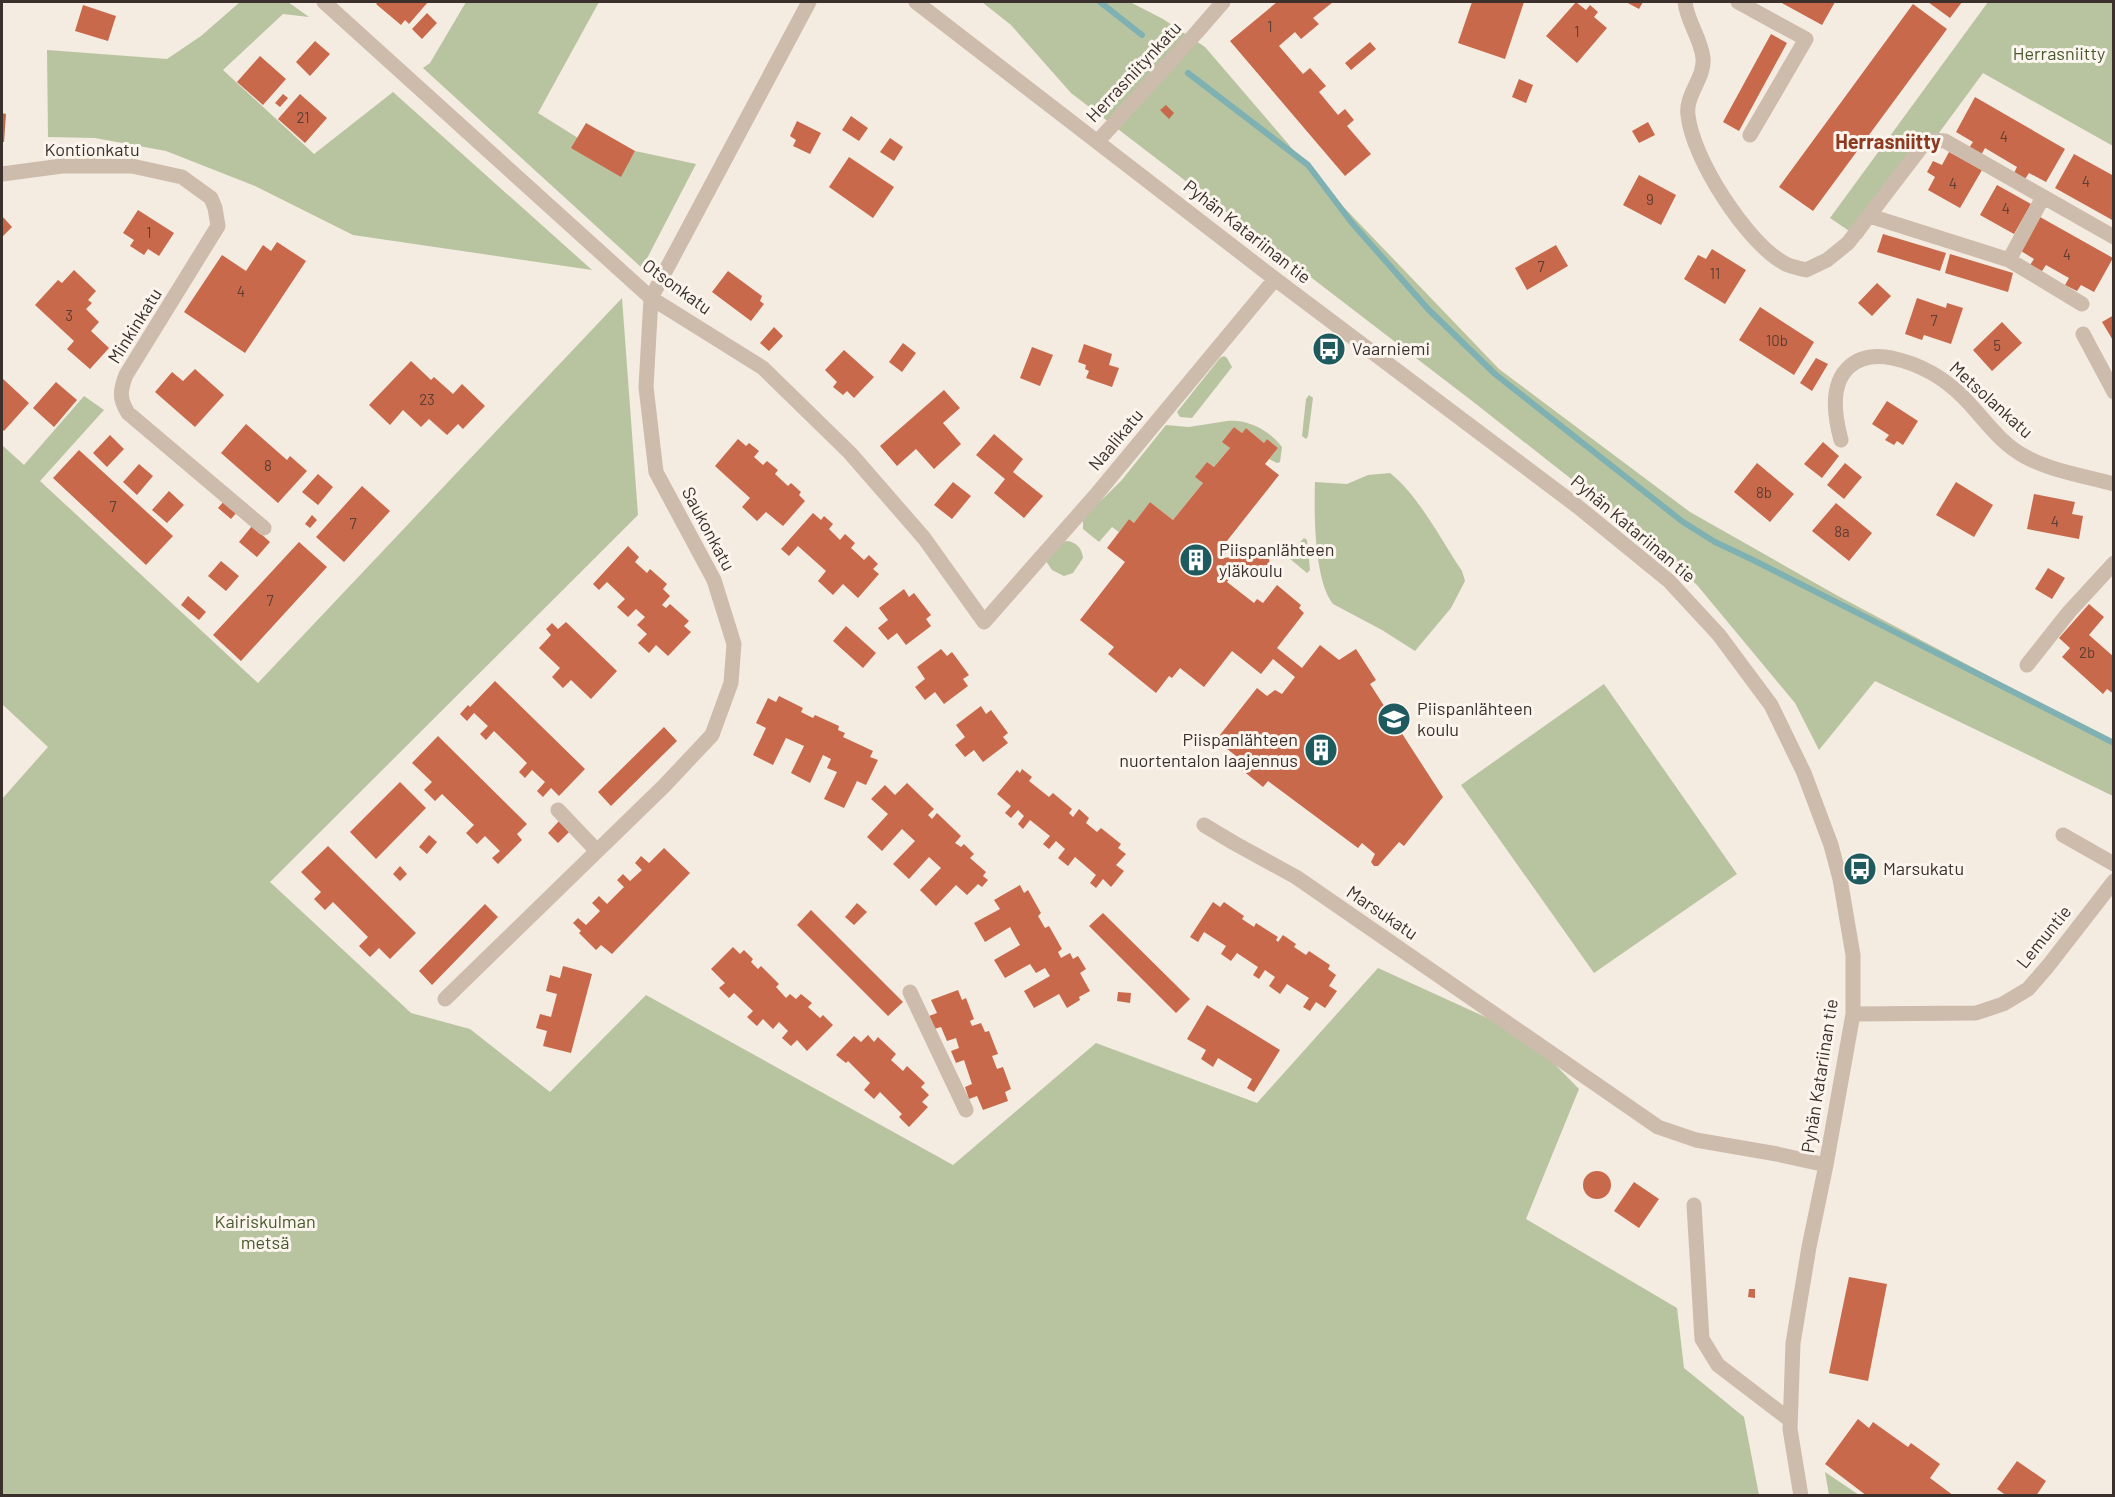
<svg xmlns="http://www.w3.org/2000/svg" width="2115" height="1497" font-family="Barlow,sans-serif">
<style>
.green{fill:#b8c4a0}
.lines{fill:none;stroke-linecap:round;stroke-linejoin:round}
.stream{stroke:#7fb0b2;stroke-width:6}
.building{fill:#c8694b}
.minor{stroke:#cdbbac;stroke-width:15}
.labels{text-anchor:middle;stroke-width:6;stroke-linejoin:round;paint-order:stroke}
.number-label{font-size:15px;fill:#5e3e33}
.park-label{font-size:18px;fill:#4a5a2e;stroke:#fbf5ee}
.street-label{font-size:18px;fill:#3b302b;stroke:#fbf5ee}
.poi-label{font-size:18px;fill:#3b302b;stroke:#fbf5ee;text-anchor:start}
.neighbourhood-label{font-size:20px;font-weight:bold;fill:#8c3b22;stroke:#fbf5ee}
</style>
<rect width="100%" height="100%" fill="#f4ebe1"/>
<path class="green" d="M240,2H288L309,17L283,14L223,70L314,154L393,92L592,270L353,235L255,186L166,151L95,138L48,137L47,50L167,59L201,36Z
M466,2H599L538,113L578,138L621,176L635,151L696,164L642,268L423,68L430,63Z
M982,2H1130L1163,19L1205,47L1332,195L1499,369L1690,512L1838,596L2113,742V796L1875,681L1819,750L1795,703L1697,585L1655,545L1476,404L1071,93L1011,25Z
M1988,2H2113V146L1983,73L1861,239L1830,218Z
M622,298L638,515L270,882L411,1013L470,1029L550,1092L646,995L953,1165L1096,1043L1257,1103L1378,968L1527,1036L1579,1089L1526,1219L1677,1308L1684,1368L1744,1417L1759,1495H2V799L48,747L2,704V445L24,465L84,396L104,410L40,481L258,683Z
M1224,356L1227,358L1232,367L1192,418L1180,417L1177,412L1220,358Z
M1309,395L1313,398L1308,436L1306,439L1302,436L1306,399Z
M1227,421C1248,419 1269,430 1282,447L1280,462L1277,463L1269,459L1278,448L1267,439L1264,443L1246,428L1242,433L1234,427L1223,442L1230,448L1214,467L1207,462L1196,476L1203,483L1173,520L1150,502L1134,523L1129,519L1119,532L1112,527L1099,542L1083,529V518L1121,481L1166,425L1189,427Z
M1390,473C1419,496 1441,540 1462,571L1465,581L1451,608L1415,651L1382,630L1333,604C1314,580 1314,513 1315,482L1347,484L1368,475Z
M1304,538L1307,540L1310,570L1307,573L1289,558L1290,552Z
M1067,541C1076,542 1082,548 1083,558L1073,573L1064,576L1052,570L1046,561L1062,542Z
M1604,684L1737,874L1594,973L1461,785Z
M1825,1472L1859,1495H1829Z"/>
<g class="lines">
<path class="stream" d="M1100,2L1142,35
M1188,73L1308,165L1352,223L1428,309L1495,374L1683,522L1715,542L1751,559L2114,743"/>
</g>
<path class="building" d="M378,2H428L409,24L405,20L401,25L376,4Z
M1277,2H1333L1313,18L1319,24L1301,39L1295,32L1279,46L1303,74L1310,68L1326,86L1319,92L1338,115L1345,109L1354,120L1347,126L1371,154L1345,176L1230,41Z
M1472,2H1524L1505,59L1458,43Z
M1576,2L1586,10L1590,5L1598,12L1594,17L1607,28L1577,63L1546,36Z
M1626,2H1643L1639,9Z
M1780,2H1835L1822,25Z
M1928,2H1962L1950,18Z
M1913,4L1947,29L1813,211L1779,187Z
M83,5L116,16L108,41L75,31Z
M427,13L437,23L422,39L412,29Z
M1771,34L1787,43L1739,131L1723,122Z
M315,41L330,54L310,76L296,62Z
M1370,42L1376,49L1351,70L1345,63Z
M260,56L286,79L263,105L237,82Z
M1519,79L1533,85L1526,103L1512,97Z
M283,94L288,98L280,107L275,103Z
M300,94L327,118L305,143L278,119Z
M1975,97L2065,149L2046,182L2029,173L2025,179L2014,173L2017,167L1985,148L1981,155L1969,148L1973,142L1956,132Z
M1166,105L1174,113L1169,119L1160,110Z
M2,113L6,114L4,142H2Z
M851,116L868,128L859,141L842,130Z
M797,121L821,133L810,154L793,146L796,140L790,136Z
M1648,122L1655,135L1639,143L1632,131Z
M586,123L635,151L621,177L571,148Z
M890,138L903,147L894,161L880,152Z
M1949,152L1982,170L1960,208L1928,190L1935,177L1927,172L1933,161L1942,165Z
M2074,154L2114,176V221L2055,188Z
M849,157L894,187L873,218L829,187Z
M1639,175L1676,195L1661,225L1623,205Z
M1997,185L2031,204L2014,234L1980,215Z
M138,210L174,233L159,256L148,249L144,255L130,246L134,240L123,233Z
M2,216L12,227L2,237Z
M2040,217L2113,258L2094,292L2081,285L2077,291L2065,285L2069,278L2046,265L2042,271L2030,265L2034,259L2021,251Z
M1883,234L1946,253L1940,271L1877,252Z
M277,242L306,261L245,353L184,312L222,255L246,271L263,245L271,251Z
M1556,245L1568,266L1527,290L1515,268Z
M1712,249L1746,270L1725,304L1684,279L1698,255L1706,259Z
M1950,254L2013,273L2008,292L1945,273Z
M74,270L96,291L88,300L92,303L86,309L99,322L91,331L109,348L90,369L67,349L74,341L35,305L58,280L62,283Z
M728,271L762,296L760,301L764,304L751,321L712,292Z
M1877,283L1891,296L1872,316L1858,303Z
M1917,298L1946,308L1947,303L1963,308L1951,344L1924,335L1922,340L1905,334Z
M1760,307L1814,342L1794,375L1739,340Z
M2114,315V342L2102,322Z
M2002,322L2022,343L1992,371L1973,350Z
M774,327L783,336L769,351L760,343Z
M903,343L916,353L902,372L889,362Z
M1084,344L1112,354L1109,365L1119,368L1112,387L1086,378L1089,371L1085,369L1086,365L1078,362Z
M1032,347L1053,355L1040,386L1020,378Z
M844,350L874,377L854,398L847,391L843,395L833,387L837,382L825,370Z
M1816,358L1828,364L1812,391L1800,383Z
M411,361L431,380L434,377L453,394L462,384L485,406L463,429L458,424L447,435L429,419L421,427L403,410L390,425L369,405Z
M195,369L224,395L195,427L155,392L172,372L183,381Z
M2,378L29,403L4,431L2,429Z
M56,382L77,400L54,427L33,408Z
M944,390L960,408L943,423L961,444L934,469L916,449L897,466L880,446Z
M1887,401L1918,421L1903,445L1897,441L1894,445L1885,440L1889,435L1872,424Z
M246,424L287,460L290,456L307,471L278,503L221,453Z
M1234,427L1242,433L1246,428L1264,443L1267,439L1278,448L1265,464L1279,475L1223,546L1227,550L1223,558L1268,552L1270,565L1225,571L1230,578L1227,582L1254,603L1257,599L1263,603L1277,585L1301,605L1299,608L1304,613L1277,648L1302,668L1320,645L1339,660L1356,649L1376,680L1370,684L1443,797L1404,846L1399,842L1378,866H1374L1371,862L1375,854L1362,843L1358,848L1268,781L1263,787L1237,766L1241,760L1216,740L1257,688L1267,696L1275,690L1282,694L1295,677L1273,659L1261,674L1232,651L1204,687L1180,668L1172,678L1169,676L1156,693L1108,654L1114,647L1080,620L1125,562L1107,548L1129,519L1134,523L1150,502L1173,520L1203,483L1195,477L1207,462L1214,467L1230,448L1222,442Z
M994,434L1023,459L1013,472L1043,496L1024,518L994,493L1005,479L976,455Z
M110,435L124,449L107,467L93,453Z
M738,439L746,446L749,443L759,451L754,457L763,465L767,461L778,470L775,474L788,486L791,483L801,492L799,495L805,501L783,526L766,512L757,521L742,507L750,498L715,466Z
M1823,442L1839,456L1822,478L1804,464Z
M79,450L173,536L146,565L53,478Z
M1757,463L1794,494L1770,522L1734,492Z
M1845,463L1862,477L1844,499L1827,485Z
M139,464L153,476L137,495L123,482Z
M318,474L333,487L318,505L302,492Z
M953,482L971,496L952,519L934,505Z
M1956,482L1993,505L1974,537L1936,515Z
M362,486L390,511L344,562L316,537Z
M169,491L184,505L167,523L152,510Z
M2034,494L2075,502L2072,514L2083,516L2079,539L2027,529Z
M225,500L238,511L231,519L218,508Z
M1836,503L1872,533L1849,561L1812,531Z
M813,513L821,520L824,516L833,524L829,529L840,540L845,534L855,543L851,548L864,560L869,555L878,564L873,569L879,574L858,598L843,584L833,595L818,581L826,571L798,546L789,556L781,549Z
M312,515L317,520L310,528L305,524Z
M252,526L270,542L257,557L239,542Z
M299,542L327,567L241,661L213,635Z
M628,546L639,557L635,562L647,573L650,569L667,584L663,589L670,596L662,605L666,608L670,604L689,621L684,626L691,632L668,656L656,645L649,653L638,643L647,634L637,625L645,617L636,609L628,617L617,607L625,599L607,582L599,590L593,584Z
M221,561L239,576L226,591L208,576Z
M2048,568L2065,578L2052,599L2035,589Z
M904,589L909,597L914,593L931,615L926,619L931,626L906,645L897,633L888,640L878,628L888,620L879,608Z
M188,596L206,612L199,620L181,605Z
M2089,604L2104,617L2089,635L2114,657V694L2107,689L2103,694L2062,657L2070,648L2059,638Z
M566,622L617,671L591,699L571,680L563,688L552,677L560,668L539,648L551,635L546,629L552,623L558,629Z
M846,626L876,653L863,668L833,641Z
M941,649L947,656L952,652L969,675L963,679L968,686L944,704L935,692L925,700L915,687L925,679L917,667Z
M495,681L585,769L559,796L551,788L543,797L537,791L545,782L532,770L525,778L519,772L527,763L494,731L486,740L480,734L488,726L474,713L467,721L460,714L468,705L470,707Z
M779,696L803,708L801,712L813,718L815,715L839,726L838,730L845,733L843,737L873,751L870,757L878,760L866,785L857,781L844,808L824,799L837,772L827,768L831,759L823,755L810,783L791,773L804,746L786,738L773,765L753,755L766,728L756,723L768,698L776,702Z
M981,706L986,714L991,710L1008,733L1003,737L1008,743L983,762L974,750L965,757L955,745L965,737L956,725Z
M664,727L677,741L611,806L598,792Z
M438,736L527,824L517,834L522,840L498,864L492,858L500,851L485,836L477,844L466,833L474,825L442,794L435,801L424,790L432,782L412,763Z
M1022,769L1032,777L1029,781L1049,797L1053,793L1072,809L1069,813L1073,817L1079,809L1089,818L1086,823L1097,832L1101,828L1121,844L1118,848L1126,854L1116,865L1124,871L1111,887L1103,879L1096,888L1090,883L1096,875L1075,857L1068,866L1058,858L1065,849L1056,841L1049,849L1043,844L1050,836L1030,820L1023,829L1018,824L1024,816L1018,810L1011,818L1005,813L1011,806L997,794L1017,770L1020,773Z
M400,782L426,808L376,859L350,832Z
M907,783L934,809L928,815L932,819L937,813L961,836L955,843L961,847L964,844L974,854L970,858L986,872L983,876L988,880L982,887L978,884L967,895L956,885L936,906L920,890L941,868L929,857L909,879L893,864L915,841L902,829L882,851L867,837L888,814L871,799L885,785L895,795Z
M559,821L569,832L558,843L548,833Z
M429,835L437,842L427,854L419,847Z
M328,846L416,933L390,959L379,948L370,957L359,946L368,937L333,902L325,910L314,899L321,892L301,872Z
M664,848L690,873L612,954L601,945L596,950L579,933L581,931L573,923L578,918L586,925L600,911L592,903L599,896L607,904L624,887L617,880L623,874L630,881L642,870L635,863L641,856L649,863Z
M400,866L407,874L400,881L393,874Z
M1020,885L1024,893L1028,890L1041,913L1038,916L1045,928L1049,926L1062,949L1058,952L1061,958L1070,953L1073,959L1078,956L1086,969L1080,973L1090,991L1079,997L1080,1000L1067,1008L1059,994L1034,1008L1024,991L1050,976L1045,968L1036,973L1030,964L1005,978L994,960L1020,945L1010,927L985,942L974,923L1000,909L994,900Z
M1213,902L1220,907L1224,902L1244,916L1242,919L1254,927L1256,923L1278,937L1276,940L1278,942L1283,935L1296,944L1294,947L1306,955L1309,951L1330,965L1328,969L1336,975L1329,986L1337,991L1325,1008L1316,1002L1310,1011L1303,1007L1309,998L1287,984L1280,994L1269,986L1275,977L1265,970L1259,979L1253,975L1258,967L1237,953L1231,961L1221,954L1226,946L1204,932L1198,942L1190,937Z
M857,903L867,912L854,925L845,917Z
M485,904L498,917L432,985L419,971Z
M811,910L903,1002L888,1016L797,925Z
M1103,913L1190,999L1176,1013L1089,926Z
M733,947L740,954L744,950L753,959L751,962L758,969L761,966L779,984L776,987L786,998L790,994L796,999L801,994L812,1003L808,1007L820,1018L823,1015L833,1025L807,1051L797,1040L791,1046L782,1038L788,1031L779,1022L773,1029L763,1019L757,1026L747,1017L753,1011L734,993L729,998L719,988L725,983L711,969Z
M563,966L592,974L571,1053L543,1046L547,1031L536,1028L540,1014L551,1017L557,994L546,991L550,975L560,978Z
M958,990L962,1000L966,998L974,1019L970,1021L972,1026L981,1023L985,1032L989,1031L998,1054L992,1056L997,1069L1003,1067L1011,1089L1005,1092L1008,1101L983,1110L977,1096L969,1099L965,1087L972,1084L964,1060L956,1063L951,1051L959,1048L956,1038L947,1041L941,1027L934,1029L929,1016L937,1013L931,1000Z
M1118,992L1131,993L1130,1003L1117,1001Z
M1207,1005L1280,1050L1254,1092L1247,1088L1252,1079L1218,1058L1213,1067L1201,1059L1206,1050L1187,1039Z
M868,1035L874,1042L878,1037L896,1054L891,1060L903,1071L907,1066L925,1083L921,1087L929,1095L922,1102L928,1107L909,1127L899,1117L902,1114L880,1092L874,1099L864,1090L870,1083L848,1061L846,1063L836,1055L854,1036L861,1042Z
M1583 1185a14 14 0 1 1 28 0a14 14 0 1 1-28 0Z
M1634,1182L1659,1199L1639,1228L1614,1211Z
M1849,1277L1887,1284L1868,1381L1829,1373Z
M1749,1289H1755V1298L1748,1297Z
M1858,1419L1869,1428L1873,1422L1908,1447L1911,1443L1940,1464L1930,1478L1954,1496H1867L1825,1464Z
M2017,1461L2046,1481L2036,1496H2007L1997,1489Z"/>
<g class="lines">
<path class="minor" d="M324,2L651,298L763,368L850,453L924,538L984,622L1095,496L1275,279
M916,2L1275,279L1577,506L1669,581L1719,635L1771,705L1804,773L1831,845L1840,879L1853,955V1014L1826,1165L1809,1247L1793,1343L1790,1429L1801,1496
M1685,2C1687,22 1701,38 1703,58C1705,78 1685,95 1688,115C1692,158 1747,243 1784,263C1790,267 1800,268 1806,270L1827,260L1848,243L1923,145L1933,140L1945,141L2114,237
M1738,2L1806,39L1750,135
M1098,141L1197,32L1223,2
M2,174L62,166H132L182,177L211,198L215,208L218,226L126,375C120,390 119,399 128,413L264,528
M1870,216L2009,260L2082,304
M2009,260L2043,197
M2083,334L2114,392
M1841,440C1835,418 1829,385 1849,367C1861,356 1877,355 1892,358C1920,364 1943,377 1963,397C1984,418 1999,443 2026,457C2052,471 2085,476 2114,484
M2027,665L2069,612L2114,563
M558,810L597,851
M1204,825L1234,843L1296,877L1658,1127L1696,1140L1777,1154L1826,1165
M2063,835L2114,864
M910,992L966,1110
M445,999L664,786L712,735L731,683L734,644L714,580L656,472L646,387L651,298L809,2
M1853,1014L1976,1013L2003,1004L2028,989L2048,966L2114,881
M1694,1205L1702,1339L1718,1365L1790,1420"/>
</g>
<defs>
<g id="bus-disc" transform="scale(1.725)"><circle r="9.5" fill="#1f5a5e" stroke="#fbf5ee"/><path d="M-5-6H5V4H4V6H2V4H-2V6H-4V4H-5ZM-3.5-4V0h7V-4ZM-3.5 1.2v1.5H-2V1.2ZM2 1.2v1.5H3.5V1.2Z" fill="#fff"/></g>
<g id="building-disc" transform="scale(1.725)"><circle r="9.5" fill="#1f5a5e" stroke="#fbf5ee"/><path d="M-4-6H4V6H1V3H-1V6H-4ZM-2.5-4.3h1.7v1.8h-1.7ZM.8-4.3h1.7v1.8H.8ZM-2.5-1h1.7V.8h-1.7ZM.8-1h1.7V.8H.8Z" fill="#fff"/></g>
<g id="school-disc" transform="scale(1.725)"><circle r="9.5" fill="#1f5a5e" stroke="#fbf5ee"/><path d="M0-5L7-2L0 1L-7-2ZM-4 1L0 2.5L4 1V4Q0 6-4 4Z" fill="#fff"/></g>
</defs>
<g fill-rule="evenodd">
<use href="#bus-disc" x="1329" y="349"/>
<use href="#building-disc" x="1196" y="560"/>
<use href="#school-disc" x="1394" y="719"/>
<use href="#building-disc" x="1321" y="750"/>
<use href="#bus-disc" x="1860" y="869"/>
</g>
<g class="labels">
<g class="number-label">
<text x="1270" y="32">1</text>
<text x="1577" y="37">1</text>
<text x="303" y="123">21</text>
<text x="2004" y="142">4</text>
<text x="2086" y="187">4</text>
<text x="1953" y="189">4</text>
<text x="1650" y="205">9</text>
<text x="2006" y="214">4</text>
<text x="149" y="238">1</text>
<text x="2067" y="260">4</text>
<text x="1541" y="272">7</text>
<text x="1715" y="279">11</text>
<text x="241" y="297">4</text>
<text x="69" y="321">3</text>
<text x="1934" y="326">7</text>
<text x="1777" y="346">10b</text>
<text x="1997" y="351">5</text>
<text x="427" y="405">23</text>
<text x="268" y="471">8</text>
<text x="1764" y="498">8b</text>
<text x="113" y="512">7</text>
<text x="2055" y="527">4</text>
<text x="353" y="529">7</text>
<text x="1842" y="537">8a</text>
<text x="270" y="606">7</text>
<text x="2087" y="658">2b</text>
</g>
<g class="park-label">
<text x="2059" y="60">Herrasniitty</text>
<text x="265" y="1228">Kairiskulman<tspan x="265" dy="21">metsä</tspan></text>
</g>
<g class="street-label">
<text transform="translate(1134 72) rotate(-47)" y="6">Herrasniitynkatu</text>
<text x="92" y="156">Kontionkatu</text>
<text transform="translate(1247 232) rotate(38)" y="6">Pyhän Katariinan tie</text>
<text transform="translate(677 287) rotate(36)" y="6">Otsonkatu</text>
<text transform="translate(135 326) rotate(-58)" y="6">Minkinkatu</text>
<text transform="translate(1991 400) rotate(42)" y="6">Metsolankatu</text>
<text transform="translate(1116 440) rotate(-50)" y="6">Naalikatu</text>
<text transform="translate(708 529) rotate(62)" y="6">Saukonkatu</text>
<text transform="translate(1633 529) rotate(40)" y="6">Pyhän Katariinan tie</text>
<text transform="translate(1382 913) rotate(34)" y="6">Marsukatu</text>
<text transform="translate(2044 937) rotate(-51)" y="6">Lemuntie</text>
<text transform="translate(1820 1076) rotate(-81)" y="6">Pyhän Katariinan tie</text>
</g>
<g class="poi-label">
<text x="1352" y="355">Vaarniemi</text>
<text x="1219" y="556">Piispanlähteen<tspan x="1219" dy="21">yläkoulu</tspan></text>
<text x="1417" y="715">Piispanlähteen<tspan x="1417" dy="21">koulu</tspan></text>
<text x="1298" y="746" text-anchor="end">Piispanlähteen<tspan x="1298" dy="21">nuortentalon laajennus</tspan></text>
<text x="1883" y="875">Marsukatu</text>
</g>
<g class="neighbourhood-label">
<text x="1888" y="149">Herrasniitty</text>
</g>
</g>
<rect width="2115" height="1497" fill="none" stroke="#3b302b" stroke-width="6"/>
</svg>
